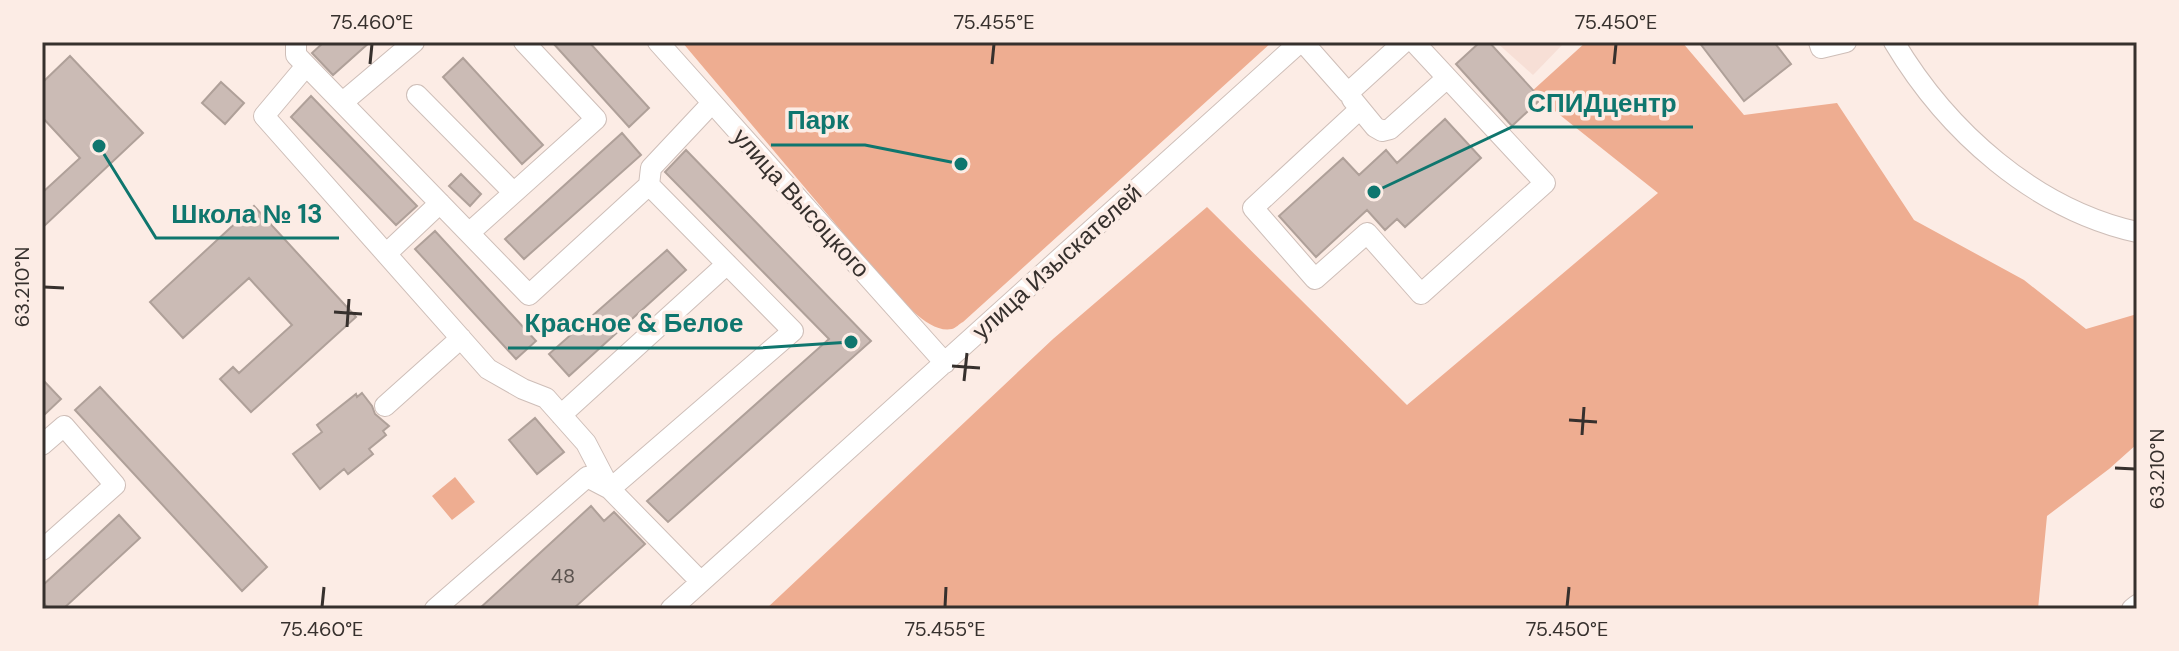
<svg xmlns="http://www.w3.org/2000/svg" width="2179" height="651" font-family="'DM Sans',sans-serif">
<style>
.built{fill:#f7dfd6}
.green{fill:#eead91}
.building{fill:#cbbbb5;stroke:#afa099;stroke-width:2}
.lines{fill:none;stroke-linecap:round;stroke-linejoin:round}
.minor-casing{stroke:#cebeb8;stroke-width:22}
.minor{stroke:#fff;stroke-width:20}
.ticks{fill:none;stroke:#36302d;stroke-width:3}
.labels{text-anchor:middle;stroke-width:7;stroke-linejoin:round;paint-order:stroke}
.number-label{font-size:20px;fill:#5b534f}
.street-label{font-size:24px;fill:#36302d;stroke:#fcece5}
.leader{fill:none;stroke:#0f766e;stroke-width:3}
.callout-dot{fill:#0f766e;stroke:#fcece5;stroke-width:3}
.callout-label{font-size:26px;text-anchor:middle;font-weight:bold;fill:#0f766e;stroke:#fcece5;stroke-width:7;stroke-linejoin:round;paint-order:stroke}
.neatline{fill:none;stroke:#36302d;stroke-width:3}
.ticks-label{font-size:20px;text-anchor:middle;fill:#36302d}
</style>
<rect width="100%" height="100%" fill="#fcece5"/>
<path class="built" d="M1496,42H1565L1533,75Z"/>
<path class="green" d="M682,42H1272L963,322C959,324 956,328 952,329C928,334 902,299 887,285Z
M1586,42H1682L1744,115L1837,103L1914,220L2024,280L2086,329L2137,314V444L2109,469L2047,516L2038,609H766L1053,339L1207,207L1407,405L1658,193L1531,92Z
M455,477L475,502L452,520L432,496Z"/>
<path class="building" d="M324,42H370L333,75L312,53Z
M552,42H589L649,108L629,127Z
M1480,42H1489L1541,99L1512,126L1456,64Z
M1699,42H1774L1791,64L1744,101Z
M70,56L143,133L42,228V193L80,158L42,117V83Z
M463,58L543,145L522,164L443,77Z
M221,82L244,103L225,124L202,103Z
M311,96L417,206L396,225L291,117Z
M1445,119L1481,158L1405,227L1397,219L1385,230L1367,210L1316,257L1279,216L1343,158L1359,175L1386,150L1397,163Z
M622,133L641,155L524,259L505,239Z
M686,150L871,341L668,522L647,501L829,339L665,172Z
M461,174L481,194L470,206L449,186Z
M254,206L356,317L251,412L220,379L233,367L239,373L292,325L249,278L183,338L150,302Z
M435,231L536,341L516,359L415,249Z
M667,250L686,270L569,376L549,354Z
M42,379L61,399L42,417Z
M100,387L267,567L242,591L75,410Z
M362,393L372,406L375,414L389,426L383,431L386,435L369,449L373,454L348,474L344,469L320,489L293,454L322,432L317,425L356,394L357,397Z
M535,418L564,452L537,474L509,440Z
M591,506L604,521L614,512L645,544L573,609H479Z
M119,515L140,538L63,609H49L42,601V586Z"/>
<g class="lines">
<g class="minor-casing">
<path id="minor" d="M296,42V55L529,295L649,185L651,168L712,103
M658,42L945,363
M1303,42L1348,93L1404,42
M1819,42L1821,48L1846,42
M1894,42C1947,131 2034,209 2137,232
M306,66L264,116L488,369L523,389L546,398L586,443L610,489L587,477L435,609
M417,95L513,192
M1352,99L1375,127L1382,131L1390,129L1447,78
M343,102L414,42
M1360,109L1253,208L1315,279L1367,233L1421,294L1545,183L1414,42
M649,185L793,331L610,489L701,582
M469,233L596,119L524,42
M386,254L440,203
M385,406L461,338
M561,415L727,264
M42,445L64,426L115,485L42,550
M671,609L1300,42
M2132,609L2137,605"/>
</g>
<use href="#minor" class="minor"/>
</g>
<path class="ticks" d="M370,64L372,44M992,64L994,44M1614,64L1616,44M44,287L64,288M334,312L362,314M347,327L349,299M952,366L980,368M964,381L967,353M1569,420L1597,422M1582,435L1584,407M2115,468L2135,469M322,607L324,587M945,607L946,587M1567,607L1569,587"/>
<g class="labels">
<g class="number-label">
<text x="563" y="583">48</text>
</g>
<g class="street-label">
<text transform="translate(801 203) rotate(48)" y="8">улица Высоцкого</text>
<text transform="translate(1057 262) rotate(-42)" y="8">улица Изыскателей</text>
</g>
</g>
<path class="leader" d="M1374 192L1512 127H1693M961 164L865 145H771M99 146L156 238H339M851 342L759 348H508"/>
<g class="callout-dot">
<circle cx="1374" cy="192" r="8"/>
<circle cx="961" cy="164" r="8"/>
<circle cx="99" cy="146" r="8"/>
<circle cx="851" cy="342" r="8"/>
</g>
<g class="callout-label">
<text x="1602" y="112">СПИДцентр</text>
<text x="818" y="129">Парк</text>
<text x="247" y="223">Школа № 13</text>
<text x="634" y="332">Красное &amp; Белое</text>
</g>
<rect width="2179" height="651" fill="none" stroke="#fcece5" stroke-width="88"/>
<rect x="44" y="44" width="2091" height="563" class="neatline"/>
<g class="ticks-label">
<text x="372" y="29">75.460°E</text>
<text x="994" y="29">75.455°E</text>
<text x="1616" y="29">75.450°E</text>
<text transform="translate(22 287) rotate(-90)" y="7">63.210°N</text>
<text transform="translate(2157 469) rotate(-90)" y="7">63.210°N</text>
<text x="322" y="636">75.460°E</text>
<text x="945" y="636">75.455°E</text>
<text x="1567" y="636">75.450°E</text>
</g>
</svg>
